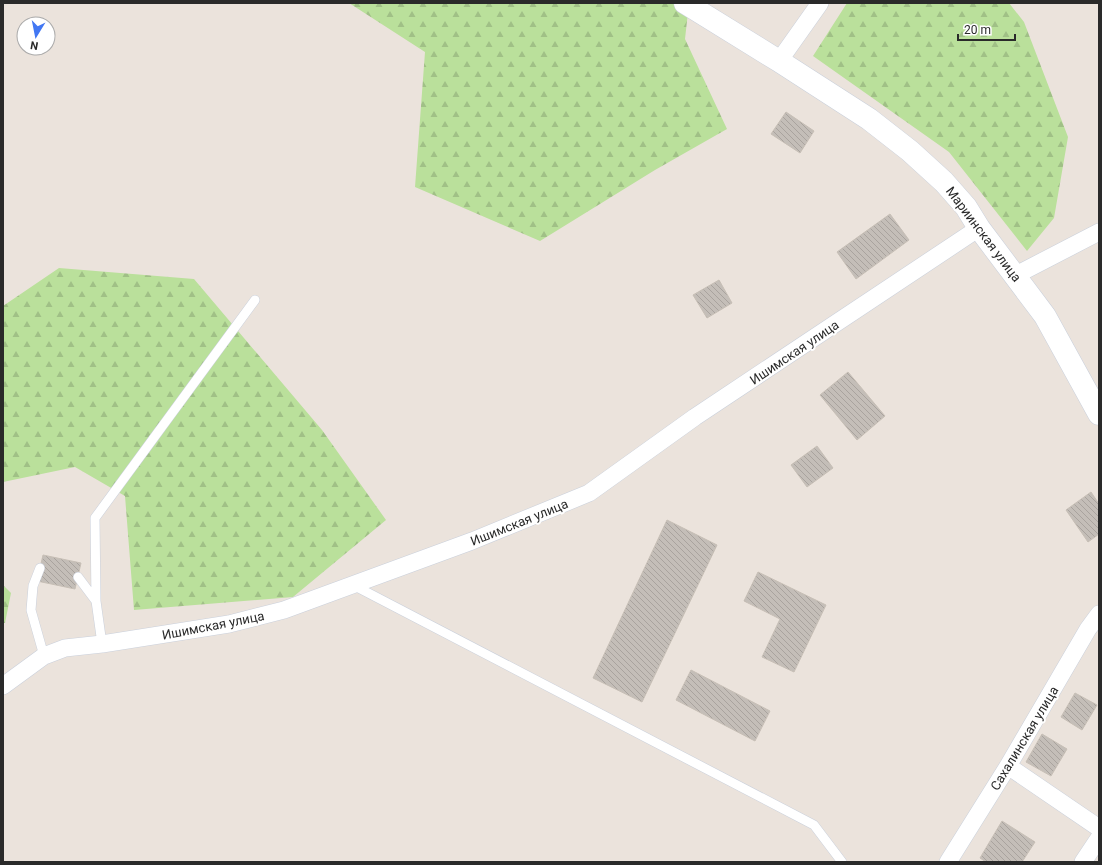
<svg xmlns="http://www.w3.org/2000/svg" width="1102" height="865" font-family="Roboto,sans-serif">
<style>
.forest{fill:url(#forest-firs)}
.building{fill:url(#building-back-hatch);stroke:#c7bfb6}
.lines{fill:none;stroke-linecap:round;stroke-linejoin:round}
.service-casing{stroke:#cad0db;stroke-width:10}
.minor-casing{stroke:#cad0db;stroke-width:18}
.secondary-casing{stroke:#cad0db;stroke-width:23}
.service{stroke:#fff;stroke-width:9}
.minor{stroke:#fff;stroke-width:17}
.secondary{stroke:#fff;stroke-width:22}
.labels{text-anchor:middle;stroke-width:4;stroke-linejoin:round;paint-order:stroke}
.street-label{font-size:13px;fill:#2a2a2a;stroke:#fff}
</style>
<defs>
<pattern id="forest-firs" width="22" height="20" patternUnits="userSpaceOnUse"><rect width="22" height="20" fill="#bae09b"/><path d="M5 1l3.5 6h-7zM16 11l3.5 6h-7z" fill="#a0c086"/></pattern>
<pattern id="building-back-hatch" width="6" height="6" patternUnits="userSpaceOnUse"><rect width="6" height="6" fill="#c4beb8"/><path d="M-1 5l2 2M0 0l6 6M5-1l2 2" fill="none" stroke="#a9a39e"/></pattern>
</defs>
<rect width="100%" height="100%" fill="#ebe3dc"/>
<path class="forest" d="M349,3H689L685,39L727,129L655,170L540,241L415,187L425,52Z
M847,3H1009L1024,22L1068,137L1054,218L1027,251L949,152L813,56Z
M59,268L194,279L322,430L386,520L293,597L134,610L125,496L75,467L3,482V306Z
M3,585L11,593L5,623H3Z"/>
<path class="building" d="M786,112L814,131L800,153L771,134Z
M890,214L909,240L856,279L837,252Z
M719,280L732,303L707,318L693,295Z
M848,372L885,416L857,440L820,395Z
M817,446L833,468L807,487L791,465Z
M1091,492L1099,504V534L1088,542L1066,510Z
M667,520L717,545L642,702L593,678Z
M43,555L81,563L75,589L37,581Z
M758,572L826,605L794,672L762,657L780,619L744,601Z
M691,670L770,711L755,741L676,700Z
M1075,693L1097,705L1082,730L1061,717Z
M1042,734L1067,749L1051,776L1026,762Z
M1002,821L1035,842L1022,862H986L980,858Z"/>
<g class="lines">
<g class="service-casing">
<path id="service" d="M40,568L33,586L31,610L44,656
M78,577L96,601L102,644
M353,585L814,825L842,862
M96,601L95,518L255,300"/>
</g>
<g class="minor-casing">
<path id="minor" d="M779,61L820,3
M1016,275L1099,232
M3,686L44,656L65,648L102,644L229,624L284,610L472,541L589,493L695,417L979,228
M1008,766L1099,828
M948,862L1008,766L1088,629L1099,614
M1083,862L1099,838"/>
</g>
<g class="secondary-casing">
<path id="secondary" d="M685,3L779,61L869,119L910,151L944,182L966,207L979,228L1045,316L1099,414"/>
</g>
<use href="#service" class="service"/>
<use href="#minor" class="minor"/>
<use href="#secondary" class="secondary"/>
</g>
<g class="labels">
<g class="street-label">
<text transform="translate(984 234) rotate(53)" y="5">Мариинская улица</text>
<text transform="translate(794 352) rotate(-34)" y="5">Ишимская улица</text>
<text transform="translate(519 522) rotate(-22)" y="5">Ишимская улица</text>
<text transform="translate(213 625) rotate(-11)" y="5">Ишимская улица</text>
<text transform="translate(1024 738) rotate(-59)" y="5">Сахалинская улица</text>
</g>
</g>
<rect width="1102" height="865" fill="none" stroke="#2a2a2a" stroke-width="8"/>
<g transform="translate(36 36) rotate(190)"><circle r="19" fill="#ffffff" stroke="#aaaaaa"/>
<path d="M0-3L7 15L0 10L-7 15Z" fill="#4277f3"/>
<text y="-6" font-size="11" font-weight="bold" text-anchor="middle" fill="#2a2a2a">N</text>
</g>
<path d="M958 34v6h57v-6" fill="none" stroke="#2a2a2a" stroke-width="2"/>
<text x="964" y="34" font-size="12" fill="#2a2a2a" stroke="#ffffff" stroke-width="3" paint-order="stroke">20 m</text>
</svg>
